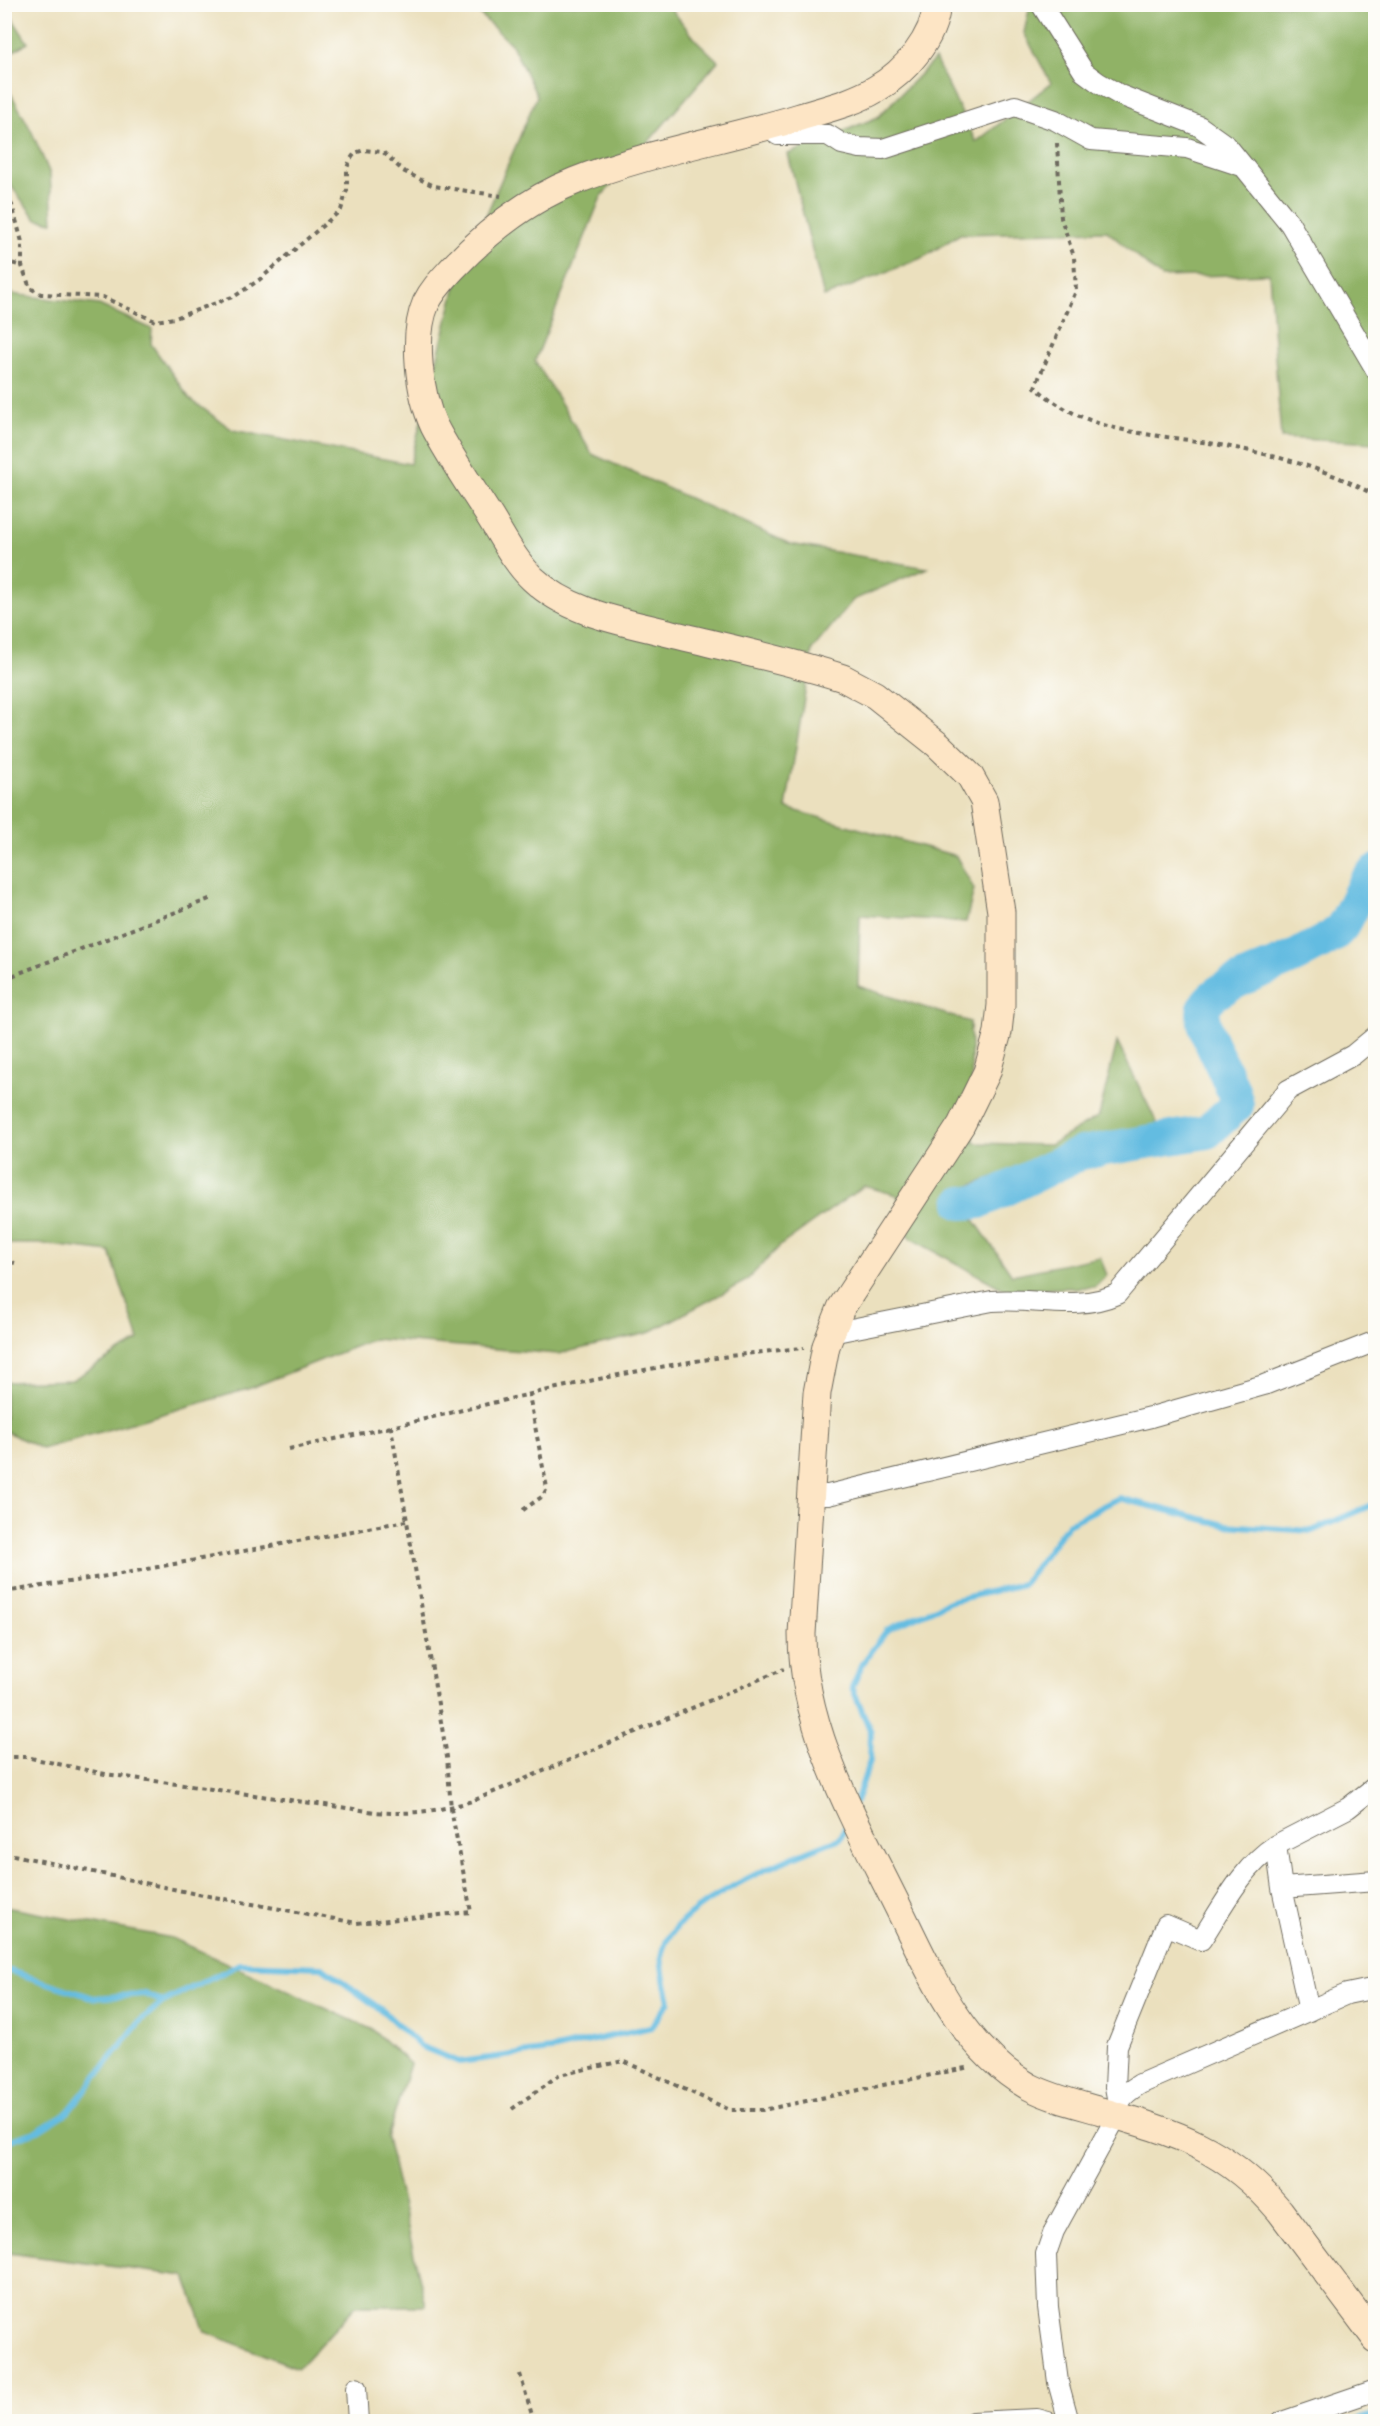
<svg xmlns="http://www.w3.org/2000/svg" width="1380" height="2426" font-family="Mali,sans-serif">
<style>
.forest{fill:#90b266;stroke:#5e6e48;stroke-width:1.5}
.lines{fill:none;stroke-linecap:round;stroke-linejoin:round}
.stream{stroke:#64bce1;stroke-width:6}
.river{stroke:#64bce1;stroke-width:34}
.street-casing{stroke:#6e6a5e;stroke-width:22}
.secondary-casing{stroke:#6e6a5e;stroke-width:29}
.path{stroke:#6e6a5e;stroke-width:4;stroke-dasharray:4.5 4.5;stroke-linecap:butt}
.street{stroke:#fff;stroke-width:20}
.secondary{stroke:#fde5c5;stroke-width:27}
</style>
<rect width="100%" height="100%" fill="#fdfcf7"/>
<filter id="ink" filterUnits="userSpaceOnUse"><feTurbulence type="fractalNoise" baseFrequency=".0167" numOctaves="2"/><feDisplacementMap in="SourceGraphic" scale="12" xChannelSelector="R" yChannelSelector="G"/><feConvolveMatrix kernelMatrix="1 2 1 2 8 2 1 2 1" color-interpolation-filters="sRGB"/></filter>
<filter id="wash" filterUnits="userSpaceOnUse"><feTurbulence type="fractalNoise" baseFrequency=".008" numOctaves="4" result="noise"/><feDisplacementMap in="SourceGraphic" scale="24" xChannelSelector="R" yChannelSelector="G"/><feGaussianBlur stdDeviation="1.35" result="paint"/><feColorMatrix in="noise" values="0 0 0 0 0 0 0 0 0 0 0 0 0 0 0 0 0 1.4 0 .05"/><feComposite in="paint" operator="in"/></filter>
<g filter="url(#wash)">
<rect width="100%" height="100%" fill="#ebe0be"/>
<path class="forest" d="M470,5H668L696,40L718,61L601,197L535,361L592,454L790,544L927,568L853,600L812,650L786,808L956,856L974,889L966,922L860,915L858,986L970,1022L974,1143L1050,1145L1099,1116L1117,1042L1160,1129L1076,1145L955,1192L1012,1275L1100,1257L1107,1275L1095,1287L1005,1290L910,1238L897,1195L864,1186L781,1245L746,1281L648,1333L558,1354L374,1339L248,1389L42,1449L5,1431V1382L72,1380L139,1340L110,1252L43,1244H5L4,293L99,305L152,329L151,344L190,399L233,430L410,464L456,286L537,96L512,45Z
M1030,5H1375V443L1281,438L1269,274L1161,277L1107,231L960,234L924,257L824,297L788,154L878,117L935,59L976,142L1051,83L1024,33Z
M5,7L28,43L5,56H4Z
M5,83L31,130L50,174L53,222L36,219L5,178Z
M5,1907L172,1938L373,2030L410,2064L387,2138L426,2306H356L298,2368L205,2332L185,2276L9,2253L4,2242Z"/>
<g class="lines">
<path class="stream" d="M856,1802L870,1761L871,1732L852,1687L863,1663L887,1630L951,1601L1023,1584L1068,1524L1119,1498L1225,1525L1312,1531L1376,1503
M4,1969L94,1998L145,1994L163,2002
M4,2142L38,2131L68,2112L141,2020L163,2002L240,1964L322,1967L383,2011L420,2046L459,2062L551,2050L651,2027L669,2002C667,1991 659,1962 662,1952C675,1902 796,1855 841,1838L847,1823
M1352,2422L1376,2414"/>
<path class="river" d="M962,1203L979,1202L1081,1153L1207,1132L1237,1105C1234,1079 1197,1030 1204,1008C1212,984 1281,966 1302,953C1313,946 1332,939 1340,929C1352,915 1362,879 1376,871"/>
</g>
</g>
<g filter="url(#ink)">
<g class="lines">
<g class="street-casing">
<path id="street" d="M1041,4L1084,72L1099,83L1120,95L1199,126L1227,146L1290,224L1376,370
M770,126L778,135H828L842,144L860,148L883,149L1015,106L1055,120L1091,140L1187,148L1242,166
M831,1333L992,1301C1034,1297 1077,1312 1117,1294L1288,1090L1353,1055L1376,1036
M812,1495H828L1151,1417L1264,1385L1376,1341
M1282,1888L1376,1881
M1309,2011L1282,1888L1276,1845L1348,1808L1376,1786
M1118,2103L1115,2087L1117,2046L1166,1925L1201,1940C1223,1906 1242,1867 1276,1845
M356,2388L358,2422
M973,2422L1037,2419L1048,2422
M1069,2422L1058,2382L1048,2307L1046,2254L1054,2231L1113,2123C1123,2099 1115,2100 1140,2084L1347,1994L1376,1988
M1282,2422L1376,2390"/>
</g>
<g class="secondary-casing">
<path id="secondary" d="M937,4C934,39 905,72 876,89C853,103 826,109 800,117C725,140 648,152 575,181C529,199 487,232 453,268C443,279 433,289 426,303C412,335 419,394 434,426C450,457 471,487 490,517C503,538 515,562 533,579C570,614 625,622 672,634C729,648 787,660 843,678L875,695L938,745L970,776L984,801L1001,912V1005L998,1032L987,1072L961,1125L841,1308L826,1346L817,1393L802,1634C802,1725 851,1813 891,1893C926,1961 957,2046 1028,2086C1051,2098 1077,2104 1101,2111C1176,2133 1227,2148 1280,2211L1376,2339"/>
</g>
<path class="path" d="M1057,143L1061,218L1074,257L1076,291L1035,387C1092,437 1151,432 1220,445C1275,455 1327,468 1376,496
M4,196L12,205L22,242V266L30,288L41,294L103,297L155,321L175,318L235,296L259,280L341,210L347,190V168L350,160L355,153L364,150L383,152L403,171L434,186L501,196
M4,261L22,266
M4,979L212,898
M4,1260L15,1263
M289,1449L391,1427
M523,1510L543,1496L547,1488L529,1395
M4,1592L120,1574L406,1521
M4,1757H26L105,1774L375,1812C409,1815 441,1811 475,1800L784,1669
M4,1853L192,1893L357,1923L471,1912L451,1809L447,1757L391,1427C527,1395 664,1359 804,1348
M512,2109L559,2075L623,2061L730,2110H763L970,2067
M520,2374L534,2422"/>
<use href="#street" class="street"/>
<use href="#secondary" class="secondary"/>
</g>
</g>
<rect width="1380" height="2426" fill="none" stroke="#fdfcf7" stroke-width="24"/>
</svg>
